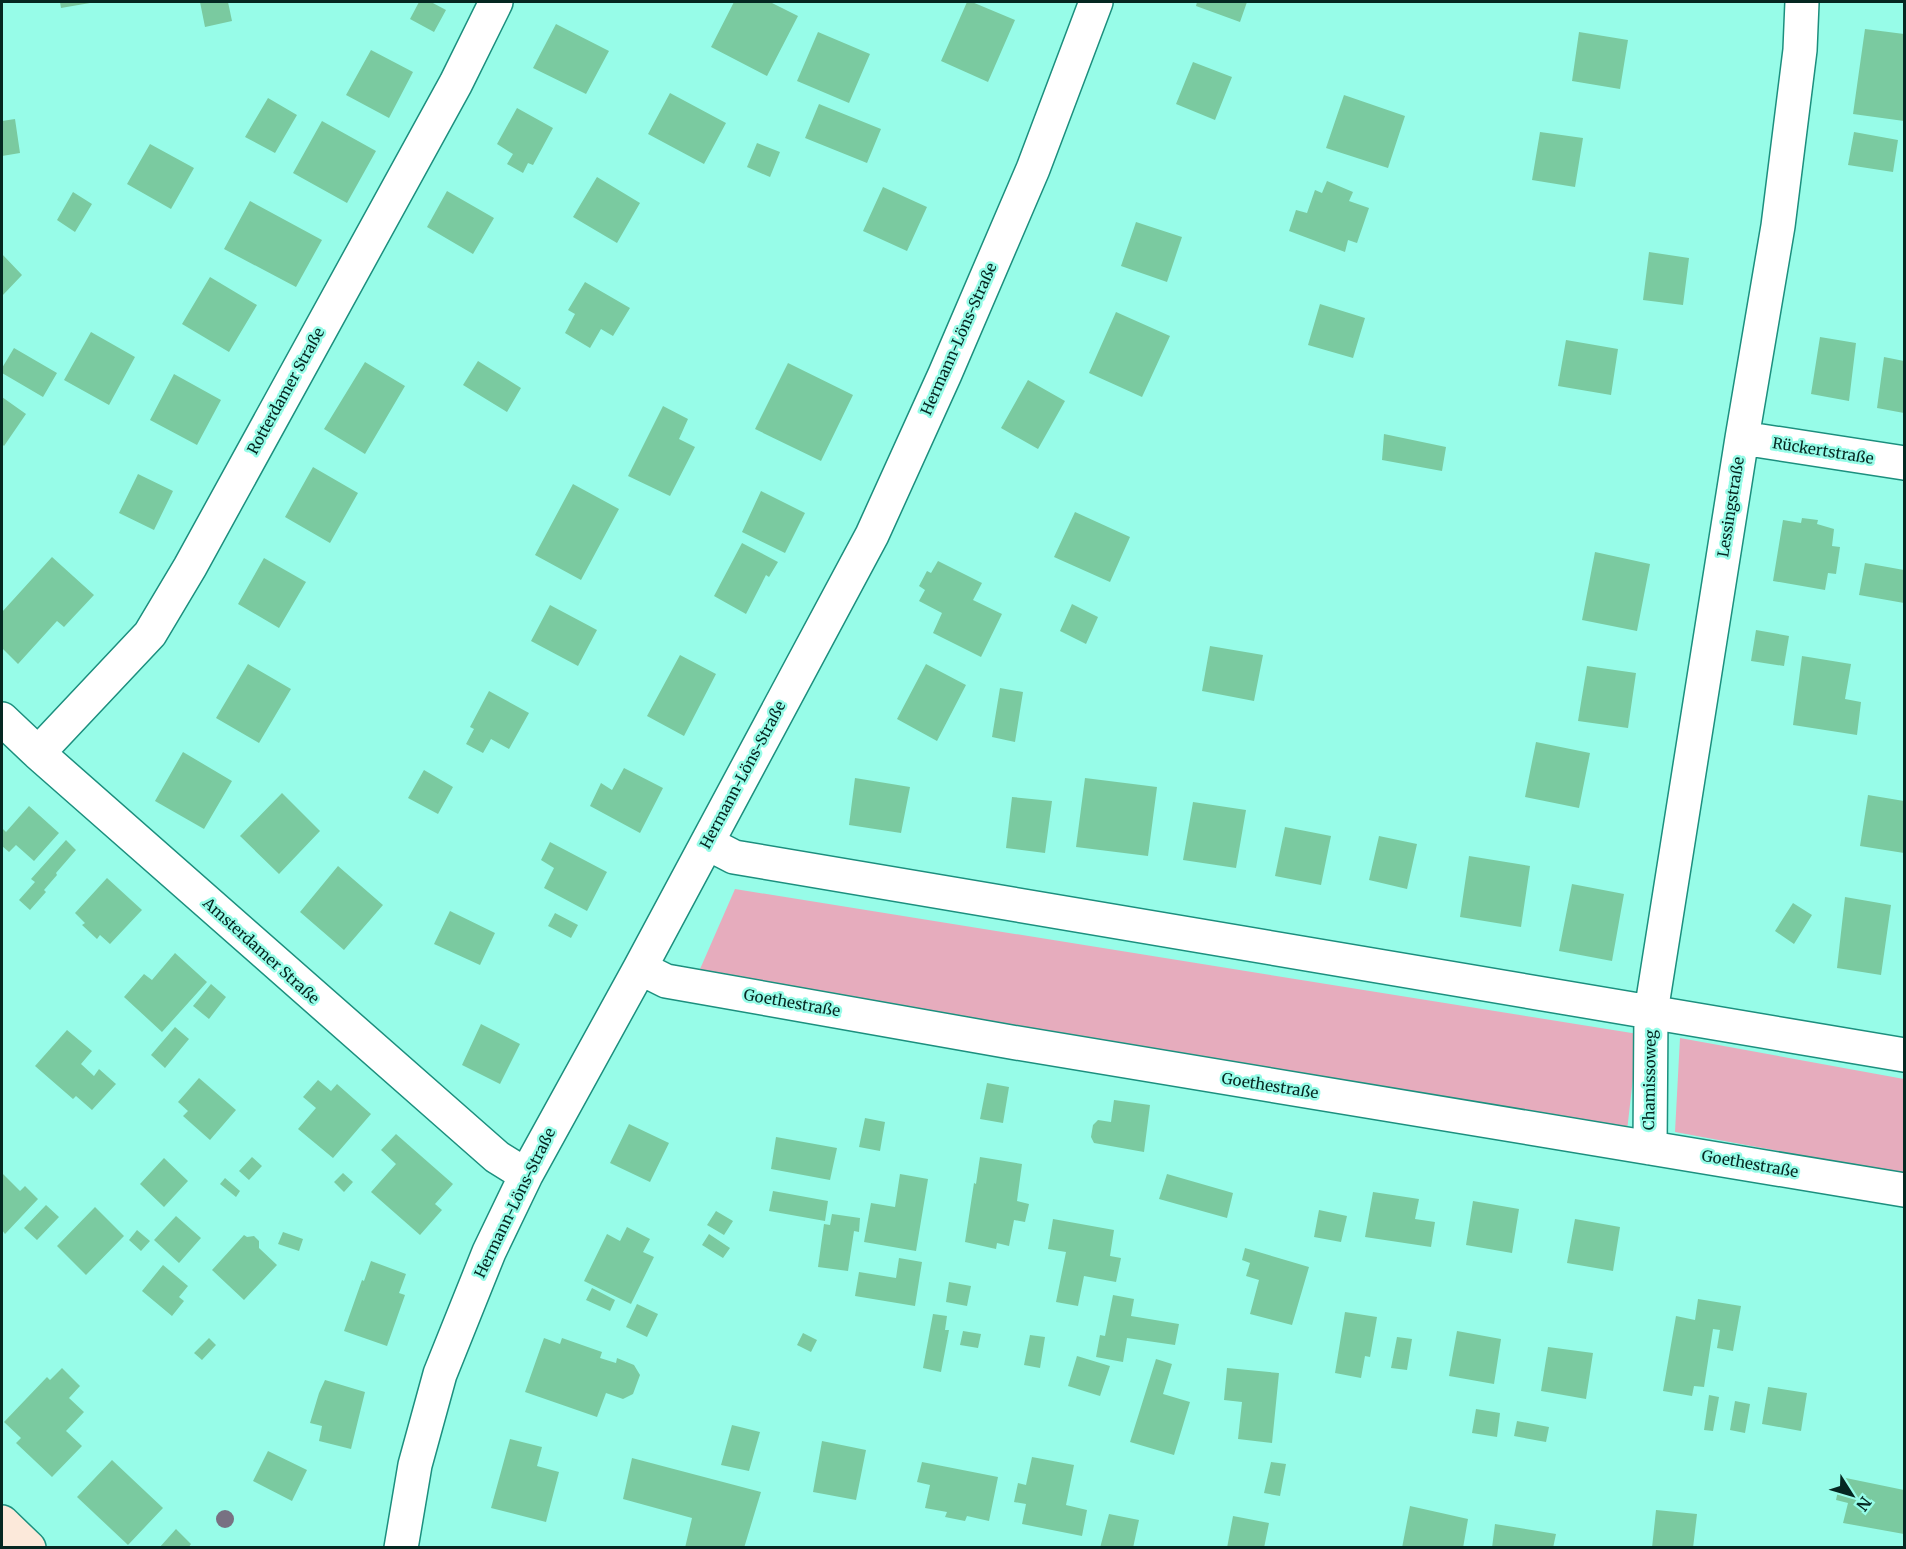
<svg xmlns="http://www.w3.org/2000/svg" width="1906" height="1549" font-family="Merriweather,serif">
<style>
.green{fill:#e6acbd}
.building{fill:#7acaa0}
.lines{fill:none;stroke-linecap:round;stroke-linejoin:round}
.street-casing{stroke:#1c8f7e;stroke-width:36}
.secondary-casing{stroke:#1c8f7e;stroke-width:36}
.street{stroke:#fff;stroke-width:33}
.secondary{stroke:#fce9da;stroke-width:33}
.tree{fill:#787182}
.labels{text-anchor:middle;stroke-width:5;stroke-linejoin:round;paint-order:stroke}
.street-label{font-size:15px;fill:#052721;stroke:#97fce8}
</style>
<rect width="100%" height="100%" fill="#97fce8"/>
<path class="green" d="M735,889L1638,1034L1627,1131L697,976Z
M1680,1038L1904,1079V1174L1675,1132Z"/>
<path class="building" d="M60,2H90V3L61,8Z
M200,2H228L232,21L205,27Z
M419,2H431L446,10L434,32L410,19Z
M734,2H770L798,16L767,76L711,47Z
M967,2H972L1015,20L988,82L941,61Z
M1197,2H1247L1240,22L1196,6Z
M556,24L609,51L586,94L533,68Z
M1865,29L1904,34V121L1853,114Z
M818,32L870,54L849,103L797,81Z
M1579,32L1628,40L1620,89L1572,81Z
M371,50L413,72L389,118L346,95Z
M1193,62L1232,77L1215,120L1176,104Z
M670,93L726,123L704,164L648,134Z
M1344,95L1405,116L1388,168L1326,148Z
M268,98L297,115L275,153L245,137Z
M819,104L881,129L867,163L805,138Z
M517,108L553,128L533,165L528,163L523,173L507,164L513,154L497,144Z
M15,119L20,153L2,156V121Z
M322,121L376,151L347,203L293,173Z
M1540,132L1583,138L1575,187L1532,180Z
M1854,132L1898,140L1893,172L1848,165Z
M757,143L780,152L770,177L747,167Z
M150,144L194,168L171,209L127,184Z
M597,177L640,203L617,243L573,217Z
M1327,181L1353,192L1349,201L1369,208L1357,243L1348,240L1345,252L1289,231L1296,210L1307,213L1315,190L1322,193Z
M883,187L927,207L907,251L863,231Z
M447,191L494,218L473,254L427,227Z
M73,192L92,204L75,232L57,220Z
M250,201L322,240L296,287L224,249Z
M1136,222L1182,237L1167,282L1121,266Z
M1649,252L1689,258L1683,305L1643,300Z
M2,254L22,275L2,296Z
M210,277L257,305L229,352L182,324Z
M585,282L630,308L613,336L601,329L590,348L565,333L575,314L568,310Z
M1320,304L1365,318L1353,358L1308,345Z
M1116,312L1170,336L1142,397L1089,373Z
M91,332L135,357L109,405L64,380Z
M1820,337L1856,343L1849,401L1811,394Z
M1566,340L1618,349L1611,395L1558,386Z
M14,348L57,373L43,397L2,373V368Z
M1884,357L1904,361V413L1877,408Z
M478,361L521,388L507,412L463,385Z
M365,362L405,386L365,454L324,429Z
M788,363L853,395L821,461L755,429Z
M174,374L221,400L197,445L150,420Z
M1028,380L1065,401L1038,449L1001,428Z
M2,397L26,414L4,446L2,444Z
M663,406L688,419L679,439L695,447L670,496L628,476Z
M1384,434L1446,447L1442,471L1382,460Z
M313,467L358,493L330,543L285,517Z
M138,474L173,491L154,530L119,513Z
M573,484L619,509L581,580L535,555Z
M761,491L805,513L785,553L742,532Z
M1075,512L1130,537L1110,582L1054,557Z
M1802,518L1818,520L1817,524L1834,529L1832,546L1840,547L1836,574L1828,573L1825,590L1773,581L1783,520L1801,523Z
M742,543L778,562L769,577L766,575L746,614L714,596Z
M1595,552L1650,564L1637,631L1582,620Z
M52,557L94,595L64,627L57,621L18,664L2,648V612Z
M264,558L306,582L279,628L238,604Z
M938,561L982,583L973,600L1002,614L981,657L933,633L942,613L919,601L925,590L919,586L927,571L931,573Z
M1865,563L1904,570V603L1859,595Z
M1072,604L1098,617L1086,644L1060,631Z
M550,605L597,630L578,666L531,641Z
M1756,630L1789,636L1784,666L1751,661Z
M1210,646L1263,655L1254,701L1202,691Z
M680,655L716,674L684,736L647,716Z
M1802,656L1851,664L1845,699L1861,702L1857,735L1793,725Z
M248,664L291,689L259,743L216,718Z
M926,664L966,685L937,741L897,719Z
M1587,666L1636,673L1628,728L1578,721Z
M1000,688L1023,692L1015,742L992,737Z
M489,691L529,713L509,749L491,739L483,753L466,744L474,729L470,727Z
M1536,742L1590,753L1579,808L1525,797Z
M183,752L232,781L204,829L155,801Z
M624,768L663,788L640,833L590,806L601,783L612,790Z
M424,770L453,787L438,814L408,798Z
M855,778L910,787L901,833L849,825Z
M1085,778L1157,787L1148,856L1076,847Z
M282,793L320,831L279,874L240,836Z
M1868,795L1904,801V853L1860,846Z
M1012,797L1052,801L1045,853L1006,848Z
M1193,802L1246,810L1236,868L1183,860Z
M29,806L59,833L34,861L16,845L9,852L2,846V828L6,832Z
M1285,827L1331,836L1321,885L1275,876Z
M1379,836L1417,844L1407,889L1369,880Z
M66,840L76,850L56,873L57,875L44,890L46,892L30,910L19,900L35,882L31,879Z
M550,842L607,872L587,911L544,888L554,868L541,860Z
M1469,856L1530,866L1521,927L1460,917Z
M338,866L383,905L344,950L300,912Z
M107,878L142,910L110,944L100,935L97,939L82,925L85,923L75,913Z
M1572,884L1624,894L1612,961L1559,951Z
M1845,897L1891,905L1881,975L1837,968Z
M1793,903L1812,915L1794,944L1775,931Z
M450,911L495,933L480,965L434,944Z
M555,913L578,925L571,938L548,926Z
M175,953L207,982L162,1032L124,997L144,974L152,980Z
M211,984L226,997L209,1019L193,1006Z
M481,1024L520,1044L500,1084L462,1065Z
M175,1027L189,1039L165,1068L151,1055Z
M67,1030L92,1051L81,1064L94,1076L99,1069L116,1084L92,1110L76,1096L73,1099L35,1066Z
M199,1078L236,1110L210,1140L183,1116L188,1111L178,1102Z
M318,1080L331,1091L337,1084L371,1114L333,1158L298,1129L316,1108L303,1097Z
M987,1083L1009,1087L1003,1123L980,1119Z
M1114,1100L1150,1105L1144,1152L1094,1143L1091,1137L1093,1125L1098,1120L1111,1122Z
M865,1118L885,1122L880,1151L859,1147Z
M629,1124L669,1143L650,1182L610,1163Z
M396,1134L453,1184L435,1204L442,1210L420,1235L371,1192L396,1164L381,1150Z
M776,1137L837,1148L830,1180L771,1169Z
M252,1157L262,1166L249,1180L239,1171Z
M980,1157L1022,1164L1017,1201L1029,1204L1025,1222L1014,1220L1009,1246L997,1243L996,1249L965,1242L974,1183L976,1184Z
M164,1158L188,1181L164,1207L140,1184Z
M2,1173L20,1191L25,1186L38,1199L5,1234L2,1230Z
M343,1173L353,1182L344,1192L334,1182Z
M900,1174L928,1179L916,1251L864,1242L871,1203L895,1207Z
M1167,1174L1233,1193L1227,1218L1159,1199Z
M225,1178L240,1191L236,1197L220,1184Z
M773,1191L828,1201L825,1221L769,1211Z
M1373,1192L1419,1199L1415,1219L1435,1222L1431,1247L1365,1237Z
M1473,1201L1519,1209L1512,1253L1466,1245Z
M46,1205L59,1217L37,1240L24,1228Z
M95,1207L124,1236L86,1275L57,1246Z
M1319,1210L1347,1216L1341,1242L1314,1237Z
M716,1211L733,1221L724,1235L707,1225Z
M832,1214L860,1218L859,1232L854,1231L848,1271L818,1267L824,1224L830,1225Z
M176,1216L201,1238L179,1263L154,1240Z
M1053,1219L1114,1230L1110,1256L1121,1258L1116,1282L1084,1276L1078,1306L1056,1302L1066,1252L1048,1249Z
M1575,1219L1620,1227L1613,1271L1567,1263Z
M627,1227L650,1239L643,1252L654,1257L631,1304L584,1281L607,1234L620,1241Z
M137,1230L150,1241L141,1251L129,1240Z
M283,1232L303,1239L299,1251L278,1244Z
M709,1234L730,1248L723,1258L702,1245Z
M244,1235L247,1237L254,1236L259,1241V1248L277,1265L244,1300L212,1270Z
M1245,1248L1309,1267L1292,1325L1250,1314L1259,1280L1246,1276L1250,1263L1242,1260Z
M899,1258L922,1262L915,1306L855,1296L859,1272L896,1278Z
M371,1261L406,1274L399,1293L405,1295L387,1346L344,1331L362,1280L364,1281Z
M163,1265L188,1286L179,1297L184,1301L172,1316L142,1291Z
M949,1282L971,1286L967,1306L946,1302Z
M592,1288L615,1300L610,1311L586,1300Z
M1113,1295L1134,1299L1131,1316L1179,1324L1175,1345L1127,1338L1123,1362L1096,1357L1100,1335L1105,1336Z
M1698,1299L1741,1306L1733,1351L1717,1348L1720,1330L1713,1329L1704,1387L1694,1386L1692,1396L1663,1391L1676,1316L1695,1320Z
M637,1304L658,1314L647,1337L626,1327Z
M1345,1312L1377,1317L1370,1357L1365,1356L1361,1378L1335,1373Z
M933,1314L947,1316L945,1330H949L941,1372L923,1368Z
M963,1331L981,1334L978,1348L960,1345Z
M1457,1331L1501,1339L1494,1384L1449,1376Z
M803,1333L817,1340L811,1352L797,1345Z
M1030,1335L1045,1337L1040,1368L1024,1365Z
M1397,1337L1412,1339L1407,1370L1391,1368Z
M209,1338L216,1345L202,1360L194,1353Z
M544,1338L560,1344L562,1338L602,1352L600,1358L616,1363L617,1358L634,1365L640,1375L633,1394L623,1399L606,1393L597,1417L525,1392Z
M1548,1347L1593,1353L1586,1399L1541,1391Z
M1077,1356L1110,1366L1100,1396L1068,1386Z
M1156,1359L1172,1364L1163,1394L1190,1402L1174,1455L1130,1442Z
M62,1368L80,1386L69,1398L84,1412L66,1431L82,1446L52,1477L16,1443L21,1438L4,1422L47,1377L50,1380Z
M1227,1368L1279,1373L1272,1443L1238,1439L1242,1402L1224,1400Z
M325,1380L365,1392L351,1449L319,1441L322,1426L310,1423L319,1393Z
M1768,1387L1807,1393L1801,1431L1762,1424Z
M1709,1395L1719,1397L1713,1431L1704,1430Z
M1735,1401L1750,1404L1745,1433L1730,1430Z
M1476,1409L1500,1413L1497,1437L1472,1433Z
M1517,1421L1549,1427L1546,1442L1514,1436Z
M732,1425L760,1432L749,1471L721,1465Z
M510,1439L542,1447L537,1466L559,1472L546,1522L491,1508Z
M822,1441L866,1450L856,1500L813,1492Z
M268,1451L307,1470L292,1501L253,1481Z
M1032,1457L1074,1465L1066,1505L1087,1510L1082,1536L1022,1524L1026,1504L1014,1502L1018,1483L1026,1485Z
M632,1458L761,1492L744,1548H685L692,1518L623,1499Z
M112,1460L163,1508L128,1545L77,1497Z
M922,1462L998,1477L989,1521L967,1516L965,1521L945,1517L947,1512L925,1508L930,1485L917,1482Z
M1271,1462L1286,1464L1280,1496L1264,1493Z
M1841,1477L1904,1490V1534L1843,1523L1848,1503L1836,1500Z
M1410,1506L1468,1519L1463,1548H1402Z
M1656,1510L1697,1514L1693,1548H1652Z
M1109,1514L1139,1520L1133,1548H1100Z
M1233,1516L1269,1523L1264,1548H1227Z
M1495,1524L1556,1534L1553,1548H1492Z
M176,1529L191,1544L188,1548H159Z"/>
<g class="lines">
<g class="street-casing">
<path id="street" d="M1742,438L1904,463
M2,719L38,753L497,1157L526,1175
M38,753L150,634L190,567L456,83L496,2
M707,843L734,857L1904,1055
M640,968L666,981L1011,1042L1904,1190
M1650,1148L1651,1012L1742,438L1778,226L1800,50L1802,2
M401,1548L415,1465L440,1374L489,1252L526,1175L640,968L872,535L945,374L1033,169L1096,2"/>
</g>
<g class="secondary-casing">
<path id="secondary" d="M2,1522L29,1548"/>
</g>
<use href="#street" class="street"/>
<use href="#secondary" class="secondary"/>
</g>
<circle class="tree" cx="225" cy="1519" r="9"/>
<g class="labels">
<g class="street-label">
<text transform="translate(959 339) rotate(-66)" y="5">Hermann-Löns-Straße</text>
<text transform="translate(286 391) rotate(-61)" y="5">Rotterdamer Straße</text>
<text transform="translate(1823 451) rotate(9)" y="5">Rückertstraße</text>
<text transform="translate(1731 507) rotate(-81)" y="5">Lessingstraße</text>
<text transform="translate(743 775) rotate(-62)" y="5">Hermann-Löns-Straße</text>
<text transform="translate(261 951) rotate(42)" y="5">Amsterdamer Straße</text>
<text transform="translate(792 1003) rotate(10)" y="5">Goethestraße</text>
<text transform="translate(1650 1080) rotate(-89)" y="5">Chamissoweg</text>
<text transform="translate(1270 1086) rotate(9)" y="5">Goethestraße</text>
<text transform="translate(1750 1164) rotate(10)" y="5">Goethestraße</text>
<text transform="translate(515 1203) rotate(-64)" y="5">Hermann-Löns-Straße</text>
</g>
</g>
<rect width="1906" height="1549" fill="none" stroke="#052721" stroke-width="6"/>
<g transform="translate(1852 1495) rotate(127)" stroke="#97fce8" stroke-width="4.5" paint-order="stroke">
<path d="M0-4.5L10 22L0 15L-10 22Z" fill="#052721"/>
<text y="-9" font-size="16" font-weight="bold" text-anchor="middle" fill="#052721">N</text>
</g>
</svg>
